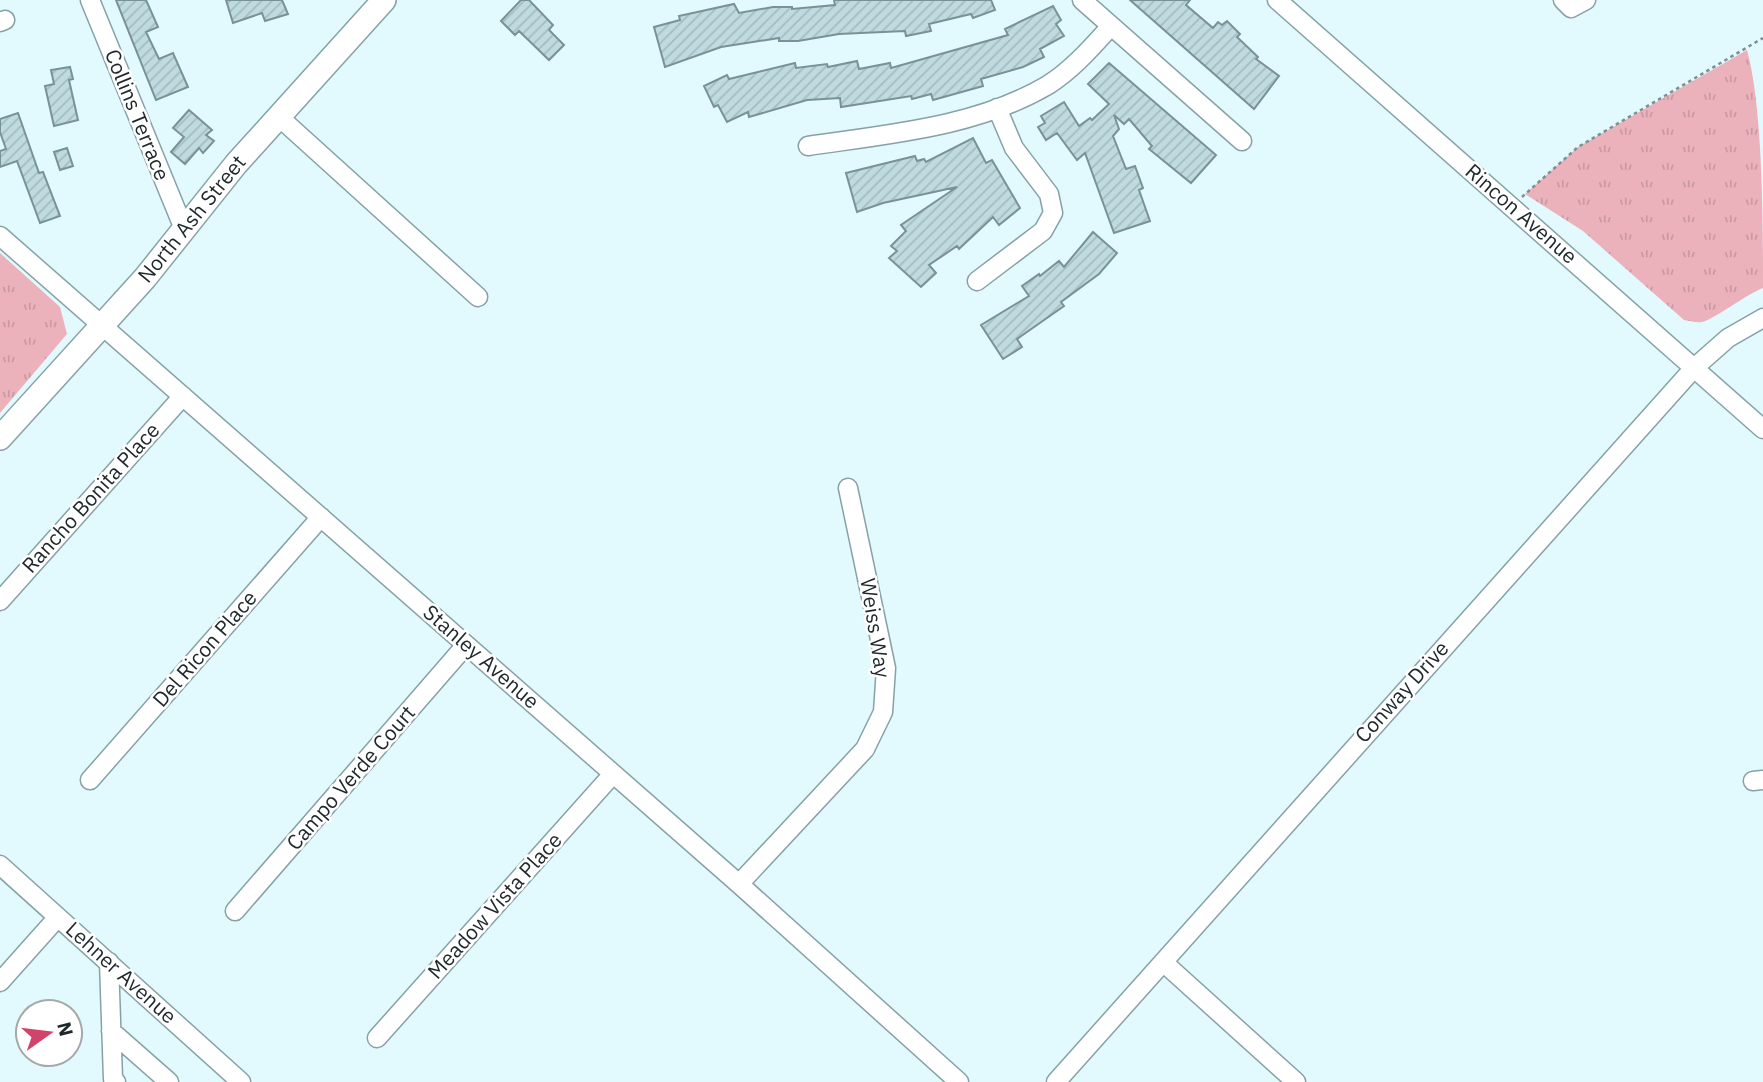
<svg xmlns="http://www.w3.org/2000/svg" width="1763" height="1082" font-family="'IBM Plex Sans',sans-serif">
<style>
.grass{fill:url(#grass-tufts)}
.building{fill:url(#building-hatch);stroke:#789297;stroke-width:2}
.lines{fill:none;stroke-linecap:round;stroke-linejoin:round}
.minor-casing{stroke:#87a2a7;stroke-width:21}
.major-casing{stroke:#87a2a7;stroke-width:26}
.path{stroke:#7e8e92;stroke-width:2.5;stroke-dasharray:3.5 3.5;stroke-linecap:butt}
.minor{stroke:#fff;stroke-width:18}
.major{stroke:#fff;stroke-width:23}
.labels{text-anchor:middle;stroke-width:5;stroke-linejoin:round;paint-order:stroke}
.street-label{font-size:21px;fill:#1e282b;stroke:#fff}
</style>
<defs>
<pattern id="grass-tufts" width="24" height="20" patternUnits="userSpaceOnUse" patternTransform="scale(1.75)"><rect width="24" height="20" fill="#ecb2bb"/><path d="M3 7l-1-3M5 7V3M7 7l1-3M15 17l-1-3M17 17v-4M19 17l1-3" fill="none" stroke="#ca99a1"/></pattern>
<pattern id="building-hatch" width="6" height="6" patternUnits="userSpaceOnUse" patternTransform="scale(1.75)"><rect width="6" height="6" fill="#bfdbe0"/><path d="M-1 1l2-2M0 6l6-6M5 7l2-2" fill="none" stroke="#a4bcc0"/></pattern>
</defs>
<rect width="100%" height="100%" fill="#e2f9fe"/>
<path class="grass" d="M1747,50C1763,108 1763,222 1763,288C1747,294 1711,321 1702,322C1697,323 1690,321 1684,320L1583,231L1525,194L1578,147Z
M0,253L60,307L67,334L0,413Z"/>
<path class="building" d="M116,0H146L158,27L146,32L159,59L173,53L188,87L156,100Z
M226,0H282L288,14L265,21L262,13L233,23Z
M521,0H529L553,25L549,30L564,45L549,60L519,31L515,35L501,21Z
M834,0H991L995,10L973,18L971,14L929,24L931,31L906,36L905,31L839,34L798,41H779V38L721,47L665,67L654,27L680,20L679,16L734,4L739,13L773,7H792V9L835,5Z
M1130,0H1190L1186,5L1213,28L1218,22L1222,25L1227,21L1240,34L1237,37L1258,57L1256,59L1279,76L1254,109Z
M1053,6L1061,20L1056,24L1064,36L1040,49L1044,57L1023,67L981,79L983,86L933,100L931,94L912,99L911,96L841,107L840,98L807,100L749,117L748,112L727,122L718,105L714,107L704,86L727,75L729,79L795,63L796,68L827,64L828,67L857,61L859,69L890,63L891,68L1008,35L1005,29Z
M1109,63L1216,155L1191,183L1149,149L1152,146L1129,119L1124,124L1114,115L1119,129L1113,136L1126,169L1135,166L1143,188L1139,190L1150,221L1114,233L1085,153L1077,160L1057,133L1046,140L1038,127L1045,123L1041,116L1064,102L1079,126L1090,118L1092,120L1109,104L1088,84Z
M70,67L73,79L69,80L78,120L54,126L45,86L54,84L51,70Z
M189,110L212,130L206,135L214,141L203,153L199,148L185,164L171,152L184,137L173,128Z
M18,113L39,173L43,172L60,216L40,223L17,161L0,167V151L6,149L0,132V119Z
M973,138L986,163L992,160L1020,208L999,225L993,217L959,249L957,246L929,265L936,273L921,287L889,258L897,251L891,246L906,231L901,225L957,187L883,203L857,212L846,173L915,156L917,161L924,159L926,162Z
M67,148L73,166L60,170L54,152Z
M1093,232L1117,253L1099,274L1061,302L1064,306L1017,339L1022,347L1003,359L981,325L1029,296L1022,286L1039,274L1040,276L1059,261L1064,267Z"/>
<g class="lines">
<g class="minor-casing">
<path id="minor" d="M90,0L184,229
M1082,0L1242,141
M1277,0L1763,429
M1563,0L1571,8L1586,0
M0,22L5,20
M278,116L478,297
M808,146C889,134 977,127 1048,85C1072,70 1092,47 1111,26
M0,236L739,884L959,1082
M977,281L1043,231L1053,213L1049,194L1014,148L997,108
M0,601L183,396
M90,780L321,517
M1753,781L1763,780
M0,865L241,1082
M739,884L865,749L883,712L886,668L848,488
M235,911L466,645
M109,962L113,1079L116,1082
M1163,962L1296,1082
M0,982L58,917
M111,1031L169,1082
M377,1038L613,774
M1056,1082L1694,368L1728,338L1763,318"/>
</g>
<g class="major-casing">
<path id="major" d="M0,438L145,278L236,164L384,0"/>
</g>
<path class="path" d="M1522,197L1578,147L1763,38"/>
<use href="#minor" class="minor"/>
<use href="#major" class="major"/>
</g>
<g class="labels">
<g class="street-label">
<text transform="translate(137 115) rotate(68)" y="7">Collins Terrace</text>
<text transform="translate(1521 214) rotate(41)" y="7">Rincon Avenue</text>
<text transform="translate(192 219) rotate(-51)" y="7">North Ash Street</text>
<text transform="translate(91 498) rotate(-48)" y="7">Rancho Bonita Place</text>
<text transform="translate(875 628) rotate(81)" y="7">Weiss Way</text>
<text transform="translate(205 649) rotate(-49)" y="7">Del Ricon Place</text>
<text transform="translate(481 657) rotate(41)" y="7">Stanley Avenue</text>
<text transform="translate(1402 692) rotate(-48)" y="7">Conway Drive</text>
<text transform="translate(351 778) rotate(-49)" y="7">Campo Verde Court</text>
<text transform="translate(495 906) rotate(-48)" y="7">Meadow Vista Place</text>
<text transform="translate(121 973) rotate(42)" y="7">Lehner Avenue</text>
</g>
</g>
<g transform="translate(49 1033) rotate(76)"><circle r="33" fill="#ffffff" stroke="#a5a9aa" stroke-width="2"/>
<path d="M0-5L12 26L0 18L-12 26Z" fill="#d2436b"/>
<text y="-10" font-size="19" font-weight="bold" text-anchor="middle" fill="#1e282b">N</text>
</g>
</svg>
